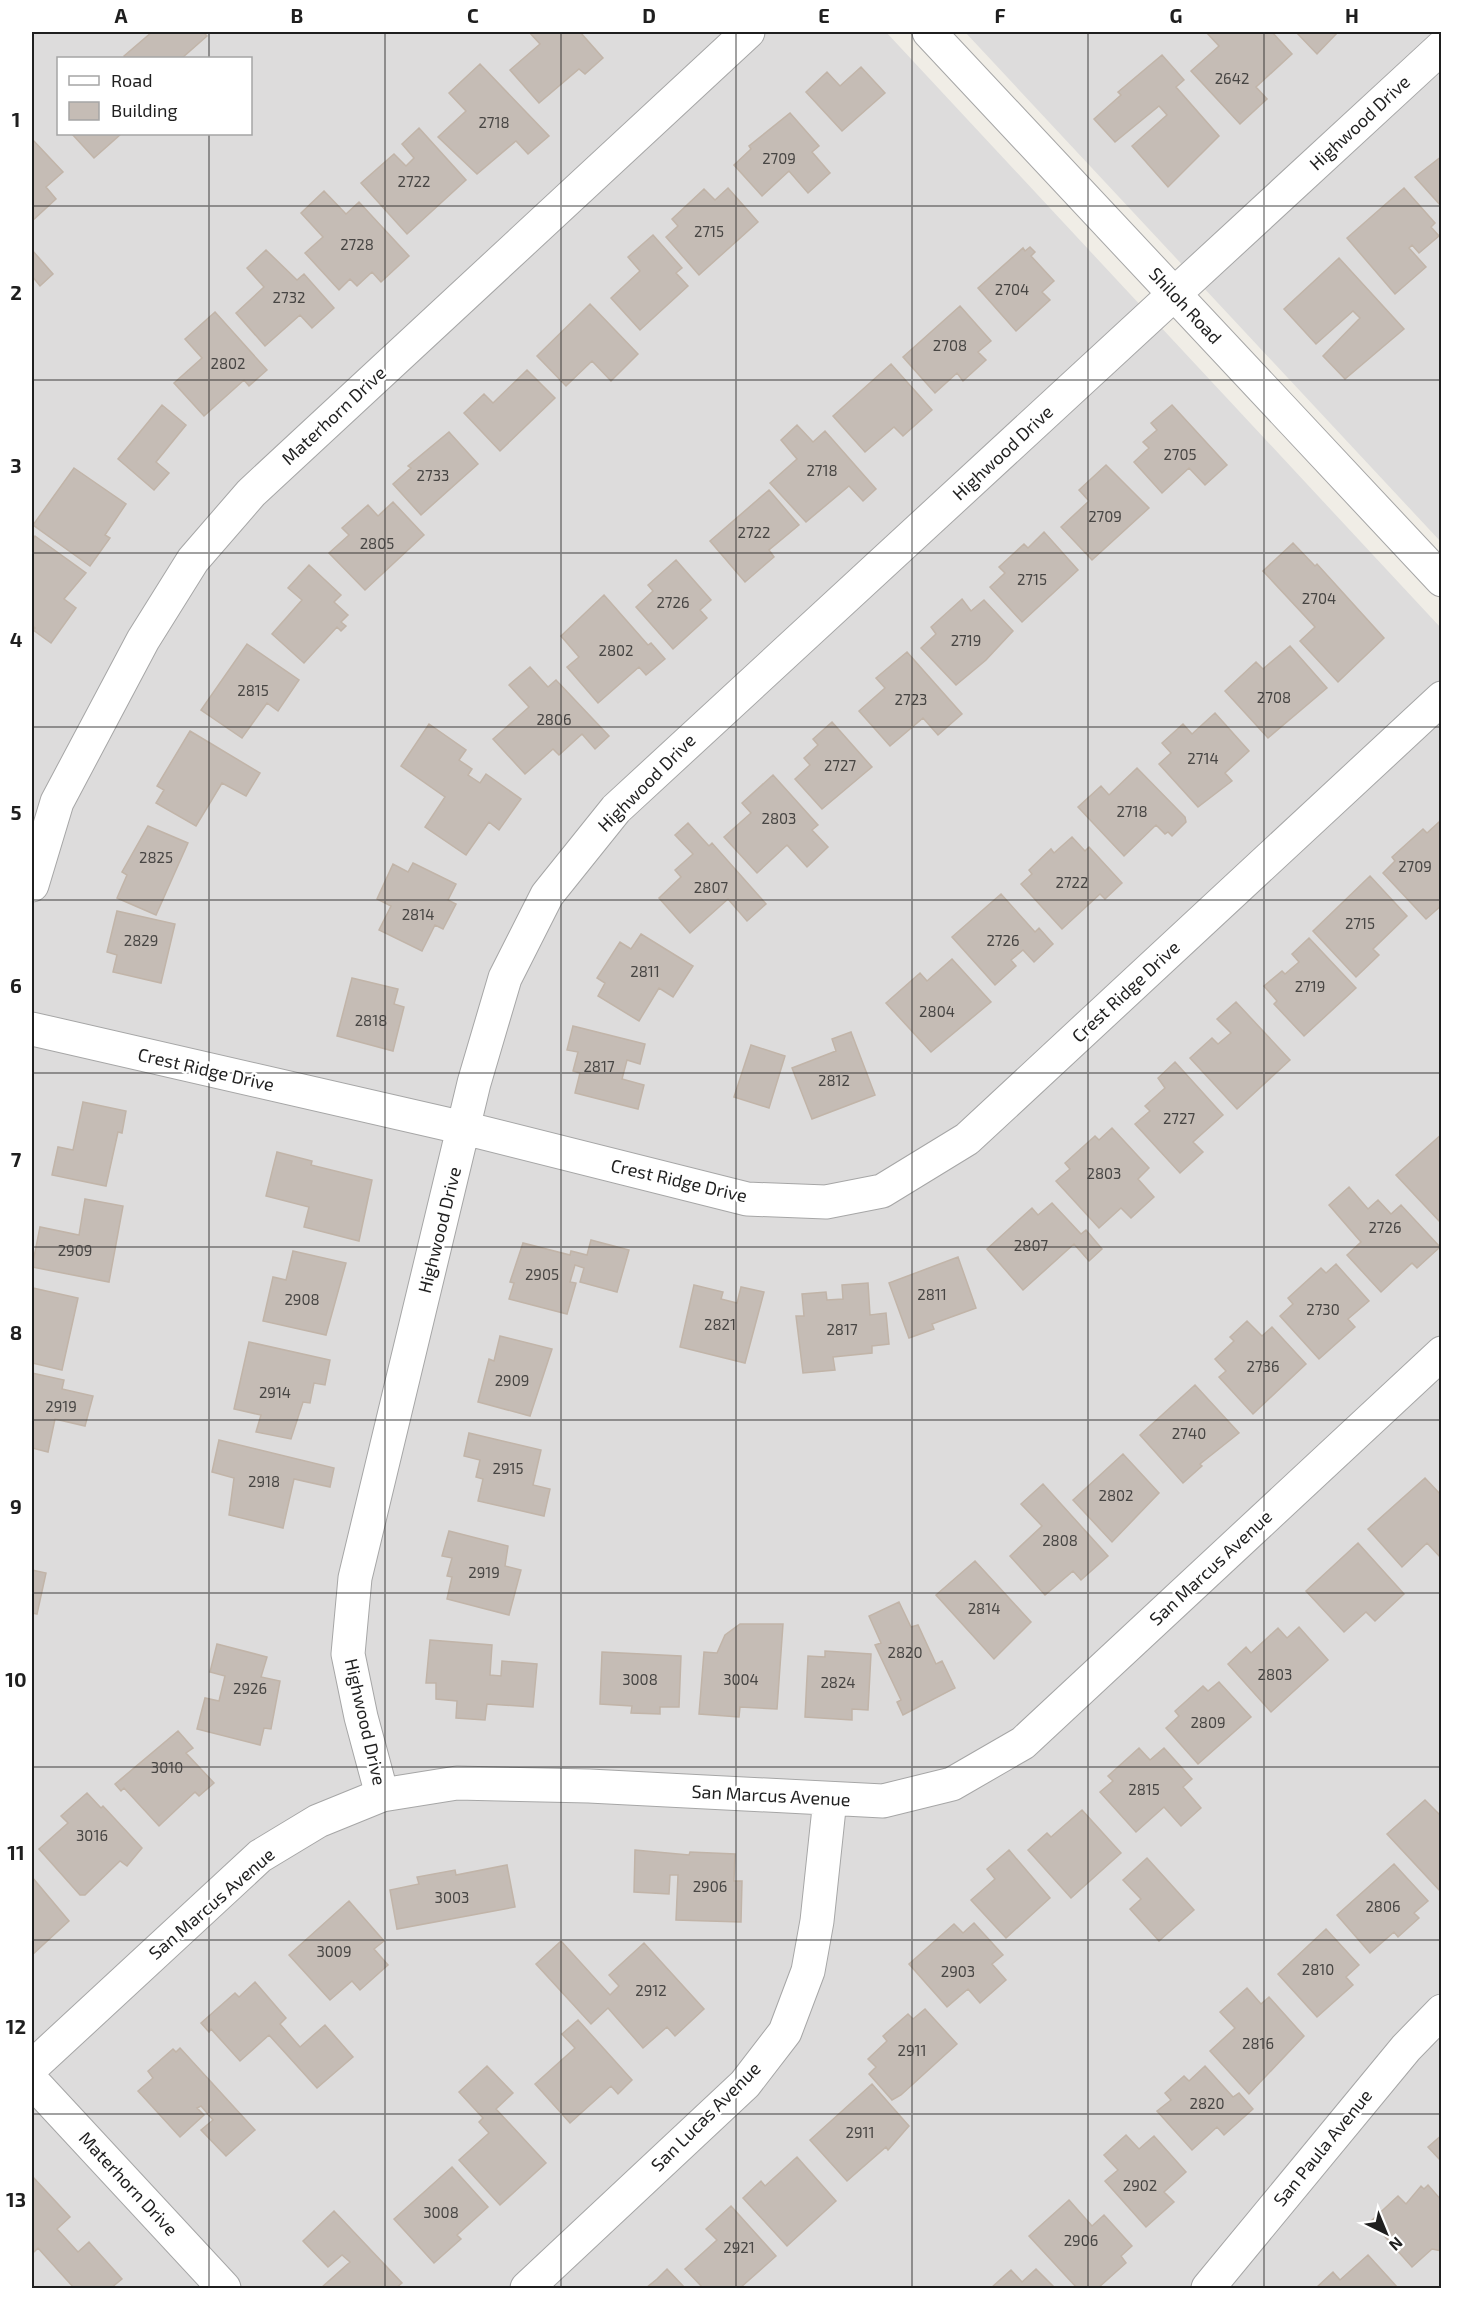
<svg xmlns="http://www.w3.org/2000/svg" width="1473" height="2320" font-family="'Exo 2',sans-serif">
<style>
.residential{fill:#dddcdc;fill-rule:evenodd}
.building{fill:#c5bcb5;stroke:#c1b4a8;stroke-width:1.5}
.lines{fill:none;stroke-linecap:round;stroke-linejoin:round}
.minor-casing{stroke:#a6a6a6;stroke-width:35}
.minor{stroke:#fff;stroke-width:33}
.grid{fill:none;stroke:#1f1f1f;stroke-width:1.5;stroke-opacity:0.55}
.labels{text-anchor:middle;stroke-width:5;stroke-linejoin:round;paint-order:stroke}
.number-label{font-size:15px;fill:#484644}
.street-label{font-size:18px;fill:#1f1f1f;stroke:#fff}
.neatline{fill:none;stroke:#1f1f1f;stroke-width:2}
.grid-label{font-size:20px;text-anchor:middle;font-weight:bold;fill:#1f1f1f}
</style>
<rect width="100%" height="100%" fill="#f0ede6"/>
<path class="residential" d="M32,32H886L1441,628V2288H32ZM58,58H250V134H58Z
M965,32H1441V542Z"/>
<path class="building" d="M152,32H203L207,36L182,58H126L124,56Z
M529,32H580L603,58L585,74L579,69L539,103L510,70L540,44Z
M1206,32H1272L1292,54L1256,87L1267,99L1240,124L1191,71L1219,46Z
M1296,32H1338L1317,54Z
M1162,55L1184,80L1176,87L1219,136L1168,187L1132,146L1167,115L1159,106L1115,142L1094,119L1121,95L1118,92Z
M480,64L549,136L528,154L516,141L477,174L438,137L466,111L449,93Z
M861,67L885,93L842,131L806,92L827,72L840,86Z
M790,113L819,146L812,152L830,173L808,193L789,171L762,196L734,165L751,149L749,146Z
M419,128L466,180L407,234L361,183L394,154L406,166L414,158L402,144Z
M72,134H121L94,158Z
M32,139L63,172L46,187L56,199L32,221Z
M1442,156V207L1415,177Z
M728,188L758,222L699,275L666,237L678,226L672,219L704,189L715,200Z
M1404,188L1435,223L1431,227L1439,236L1419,253L1412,245L1409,248L1426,267L1395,294L1347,238Z
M324,191L346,214L359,202L409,256L381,282L372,272L357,286L350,279L339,290L305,253L323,237L301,213Z
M653,235L682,268L676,273L688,286L640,330L611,298L640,271L628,257Z
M1030,247L1035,252L1031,256L1054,281L1042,292L1050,300L1016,331L978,288L1023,248L1025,251Z
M32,250L53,274L40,286L32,276Z
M266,250L297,280L304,274L334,308L312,328L300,315L265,346L236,313L264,287L247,268Z
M1339,258L1404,329L1345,379L1323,356L1360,318L1353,311L1316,344L1284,309Z
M590,304L638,354L611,381L592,361L566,386L537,356Z
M960,306L991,341L978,352L986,360L963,381L957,373L935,393L903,357Z
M215,312L267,370L249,386L244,380L204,416L174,383L202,358L185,339Z
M891,364L932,410L903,436L894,427L865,452L833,416Z
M527,370L555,398L500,451L464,413L484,394L493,403Z
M162,405L186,425L156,462L169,473L154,490L118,459Z
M1172,405L1227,465L1205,485L1189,468L1162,493L1134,462L1149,448L1143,442L1157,430L1151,423Z
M797,425L813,442L825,431L876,489L863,501L849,486L806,522L770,483L797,459L781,440Z
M449,432L478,464L421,515L393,484L411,468L408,466Z
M1106,465L1149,508L1092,560L1061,527L1089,501L1079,490Z
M74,468L126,504L105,535L110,538L90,566L33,525Z
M769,490L799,525L769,550L774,557L745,582L710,541Z
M393,502L424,535L365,590L329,553L349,535L342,528L368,505L378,516Z
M1044,532L1078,570L1022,622L990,587L1005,573L999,567L1024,544L1028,548Z
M35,536L86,573L64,599L76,608L51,643L33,630L35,628L32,625V540Z
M1293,543L1315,566L1317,564L1384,638L1338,682L1300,641L1315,627L1263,571Z
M676,560L711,600L700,610L707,618L673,649L636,607L653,591L648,585Z
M309,565L341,595L334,602L348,615L341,622L346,626L341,631L337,627L304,663L272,634L302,600L288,588Z
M604,595L648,645L651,643L665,659L646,675L639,667L598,703L567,667L579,657L561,636Z
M962,599L971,611L984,600L1013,631L986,660L956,685L921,648L936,634L931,627Z
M247,644L299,680L278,711L267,703L242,738L201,710Z
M1290,646L1327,688L1268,738L1225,691L1256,662L1263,669Z
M907,652L962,714L938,735L923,718L890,746L859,711L885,688L876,678Z
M530,667L548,687L556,680L609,736L595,749L582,734L559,755L553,749L525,774L493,739L529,707L509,685Z
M1215,713L1249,751L1225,773L1232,781L1198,807L1159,764L1171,753L1162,743L1183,724L1192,734Z
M832,722L872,767L822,809L795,779L810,765L804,758L818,745L813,739Z
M429,724L466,750L459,760L472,769L468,775L480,783L486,774L521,799L499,830L489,822L466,855L425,827L445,797L401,766Z
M190,731L260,773L246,796L222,783L196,826L156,803L164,790L157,786Z
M1137,768L1185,817L1186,822L1172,836L1168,832L1165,834L1156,825L1124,856L1078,807L1101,786L1109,795Z
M773,775L818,825L812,830L828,847L807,867L787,845L757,873L724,837L751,813L742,803Z
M1439,822L1442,825V905L1426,919L1383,873L1395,861L1392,857L1423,829L1427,833Z
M688,823L709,846L712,843L766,904L747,921L728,899L690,933L659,898L681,877L675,870L693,854L675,835Z
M148,826L188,843L156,915L117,898L127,875L122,872Z
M1072,837L1085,851L1089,847L1122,883L1105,899L1100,894L1062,929L1021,884L1032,874L1029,870L1051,849L1054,853Z
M413,863L456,884L448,900L456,904L443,929L435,925L422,951L379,930L391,906L377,899L393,864L408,872Z
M1370,876L1407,916L1373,949L1379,955L1356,977L1313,931Z
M1001,894L1035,932L1039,928L1053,944L1034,962L1023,950L1011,960L1016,966L995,985L952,937Z
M117,911L175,924L161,983L113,972L117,955L107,952Z
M641,934L693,966L673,997L659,988L639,1021L598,996L605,983L597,978L620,942L631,949Z
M1309,938L1356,988L1304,1036L1274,1004L1277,1001L1264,986L1282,971L1285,974L1299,962L1292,954Z
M952,959L991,1002L931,1052L886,1003L920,973L927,981Z
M352,978L398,989L394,1004L404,1007L393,1051L337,1036Z
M1236,1002L1290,1060L1237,1109L1190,1058L1212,1038L1218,1044L1231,1033L1217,1019Z
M573,1026L645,1044L640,1064L627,1060L622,1079L644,1085L638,1109L575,1093L580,1073L573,1071L578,1052L567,1050Z
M851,1032L875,1095L812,1119L792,1068L836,1051L832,1039Z
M751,1045L785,1056L769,1108L734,1097Z
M1175,1062L1223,1115L1193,1142L1203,1152L1180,1173L1135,1124L1150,1111L1145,1106L1165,1088L1158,1078Z
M83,1102L126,1111L122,1133L118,1132L106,1186L52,1175L58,1147L73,1150Z
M1112,1128L1149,1168L1138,1179L1154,1197L1131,1218L1121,1208L1099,1228L1056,1181L1070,1169L1065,1163L1095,1136L1099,1140Z
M1442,1134V1224L1396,1175Z
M277,1152L312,1161L311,1165L372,1180L359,1241L304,1227L309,1207L266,1196Z
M1349,1187L1368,1209L1378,1200L1391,1214L1401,1205L1440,1247L1417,1268L1412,1263L1381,1292L1347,1255L1361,1242L1329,1205Z
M85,1199L123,1206L109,1282L32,1267L40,1227L79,1235Z
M1052,1203L1081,1234L1086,1230L1102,1249L1089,1261L1074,1244L1023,1290L987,1249L1032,1208L1038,1215Z
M591,1240L629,1250L617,1292L580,1282L584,1268L575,1265L570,1282L576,1283L567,1314L509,1299L514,1283L510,1282L523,1243L570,1255L571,1251L587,1255Z
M293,1251L346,1263L326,1335L263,1321L273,1277L286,1280Z
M958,1257L976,1308L932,1324L934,1329L909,1338L889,1283Z
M1336,1264L1369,1301L1348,1319L1355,1327L1319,1359L1280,1316L1293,1304L1288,1298L1321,1268L1326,1273Z
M868,1283L870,1315L886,1313L889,1344L872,1346V1353L833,1357L835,1370L803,1373L796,1316H804L802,1294L826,1292L827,1300L843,1299L842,1285Z
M694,1285L723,1292L721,1299L737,1303L741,1287L764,1292L745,1363L680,1347Z
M33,1288L78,1298L62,1370L32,1363Z
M1247,1321L1262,1336L1272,1327L1306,1364L1253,1414L1219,1377L1226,1371L1215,1359L1234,1341L1230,1337Z
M500,1336L552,1349L530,1416L478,1402L489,1359L494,1361Z
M249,1342L330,1360L325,1385L314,1383L310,1403L303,1402L291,1439L256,1432L261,1415L234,1409Z
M32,1373L64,1380L62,1389L93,1396L85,1426L55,1419L48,1452L32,1448Z
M1195,1385L1239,1433L1200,1464L1202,1466L1183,1483L1140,1435Z
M469,1433L541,1450L533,1485L550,1489L544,1516L478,1501L483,1479L476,1477L480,1460L464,1456Z
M219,1440L334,1468L330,1487L294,1479L283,1528L229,1515L234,1478L212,1472Z
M1123,1454L1159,1493L1112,1542L1073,1500Z
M1425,1478L1442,1496V1559L1427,1543L1402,1567L1368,1529Z
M1043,1484L1108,1556L1081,1580L1073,1571L1045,1595L1010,1556L1042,1526L1021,1504Z
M449,1531L508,1546L505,1566L521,1570L509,1615L447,1599L452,1577L447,1576L452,1558L442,1556Z
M1358,1543L1404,1594L1375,1621L1366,1612L1344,1632L1306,1591Z
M975,1561L1031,1622L994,1659L936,1595Z
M32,1570L46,1573L37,1614L32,1613Z
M899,1602L911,1627L918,1625L936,1664L942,1661L955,1688L903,1715L897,1702L901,1700L875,1645L881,1643L869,1616Z
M740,1624H783L777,1709L740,1707L739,1717L699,1714L704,1652L717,1653L725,1635Z
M1299,1627L1328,1660L1271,1712L1228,1664L1246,1647L1251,1653L1278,1628L1287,1638Z
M430,1640L492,1645L490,1675L501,1676L502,1661L537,1664L533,1707L487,1704L485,1720L456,1718L457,1701L436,1699V1683H426Z
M217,1644L267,1657L261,1677L280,1681L271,1729L264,1728L260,1745L197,1729L205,1698L219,1701L225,1676L210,1672Z
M825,1651L871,1654L868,1710L852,1709V1720L805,1717L808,1656L825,1657Z
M602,1652L681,1656L679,1707H660V1714L631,1713L632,1706L600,1704Z
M1219,1682L1251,1717L1198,1764L1166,1728L1179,1716L1175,1711L1203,1686L1208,1691Z
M178,1731L193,1748L186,1753L214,1783L199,1796L195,1792L159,1826L124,1788L121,1791L115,1784Z
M1139,1748L1150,1760L1164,1748L1192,1779L1183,1787L1201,1808L1181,1826L1164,1807L1136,1832L1100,1792L1113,1781L1108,1776Z
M87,1793L101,1808L103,1806L142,1848L127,1866L120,1861L85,1895H80L39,1849L68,1823L61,1816Z
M1425,1800L1442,1817V1893L1387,1834Z
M1082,1810L1121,1853L1071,1898L1028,1850L1047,1833L1051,1837Z
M635,1850L689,1855L690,1852L735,1854L734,1881H742L741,1922L676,1920L678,1875H670L669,1894L634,1892Z
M1009,1850L1050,1898L1006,1938L971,1900L995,1879L987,1869Z
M1147,1858L1194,1910L1159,1941L1130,1909L1141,1899L1123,1880Z
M1394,1864L1428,1901L1414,1913L1419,1918L1398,1937L1394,1932L1370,1953L1337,1915Z
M507,1865L515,1907L397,1929L390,1890L419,1884L417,1877L455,1870L456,1875Z
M32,1877L69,1921L32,1955Z
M349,1901L384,1941L374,1949L388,1965L360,1990L352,1981L330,2000L289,1955Z
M974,1923L1003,1955L992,1964L1006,1980L980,2003L968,1989L947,2007L909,1964L954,1924L963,1933Z
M1326,1929L1359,1965L1346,1977L1353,1985L1317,2017L1278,1974Z
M561,1941L610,1995L619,1986L609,1975L644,1943L704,2009L675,2036L667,2027L643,2048L608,2008L591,2024L536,1964Z
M255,1982L286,2018L280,2024L300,2047L325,2025L353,2057L317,2088L269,2035L240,2061L211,2029L209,2032L201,2023L235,1993L239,1997Z
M1247,1988L1261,2004L1269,1997L1304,2036L1249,2094L1210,2051L1235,2028L1220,2012Z
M925,2009L957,2044L901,2095L892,2100L869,2074L876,2067L868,2059L887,2041L883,2036L908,2014L913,2019Z
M578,2020L632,2080L618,2094L611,2086L570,2123L535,2084L575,2048L562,2034Z
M180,2048L255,2130L226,2156L201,2130L213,2120L201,2106L197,2108L204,2115L180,2137L138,2091L153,2078L148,2071L173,2049L176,2052Z
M487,2066L513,2093L496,2109L546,2163L500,2205L459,2160L489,2133L479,2122L483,2118L459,2092Z
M1205,2066L1233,2097L1239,2093L1253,2109L1224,2135L1217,2127L1192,2150L1157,2111L1171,2100L1165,2093L1184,2076L1189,2081Z
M872,2084L909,2126L888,2150L886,2147L847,2181L810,2140Z
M1126,2135L1139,2149L1154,2136L1186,2172L1164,2192L1174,2202L1146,2227L1105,2181L1118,2170L1104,2155Z
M1442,2135V2162L1428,2147Z
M797,2157L836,2201L787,2246L743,2198L761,2181L765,2186Z
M452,2167L488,2207L457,2235L461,2239L434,2263L394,2219Z
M33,2177L70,2217L57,2229L78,2252L89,2242L122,2279L111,2288H74L38,2248L32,2254Z
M1428,2185L1442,2201V2251L1432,2249L1412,2267L1371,2221L1398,2196L1406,2204L1421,2186L1424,2189Z
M1069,2200L1092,2226L1104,2215L1132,2246L1121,2256L1126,2263L1098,2288H1077L1029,2236Z
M731,2206L776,2256L740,2288H703L685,2269L717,2240L706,2229Z
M334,2211L402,2283L396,2288H321L350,2262L342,2255L328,2267L303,2241Z
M1368,2255L1398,2288H1316L1333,2272L1340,2280Z
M667,2269L685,2288H646L657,2279Z
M1036,2269L1055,2288H991L1011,2270L1022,2282Z"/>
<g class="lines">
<g class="minor-casing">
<path id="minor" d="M929,32L1442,580
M32,885L57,802L143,640L193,560L251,493L748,32
M32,1029L464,1128L747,1199L826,1202L882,1191L967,1139L1442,698
M382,1795L361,1717L348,1654L355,1578L474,1083L505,978L547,895L616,809L1442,47
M32,2067L260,1856L318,1821L382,1795L457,1783L589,1786L883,1801L952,1784L1023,1743L1442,1353
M32,2081L224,2288
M527,2288L745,2084L785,2032L808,1971L817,1921L830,1799
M1208,2288L1406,2048L1442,2011"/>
</g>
<use href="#minor" class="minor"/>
</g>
<path class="grid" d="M209,32V58M385,32V2288M561,32V2288M736,32V2288M912,32V2288M1088,32V2288M1264,32V2288M209,134V2288M32,206H1442M32,380H1442M32,553H1442M32,727H1442M32,900H1442M32,1073H1442M32,1247H1442M32,1420H1442M32,1593H1442M32,1767H1442M32,1940H1442M32,2114H1442"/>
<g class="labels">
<g class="number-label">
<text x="1232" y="84">2642</text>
<text x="494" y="128">2718</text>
<text x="779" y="164">2709</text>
<text x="414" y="187">2722</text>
<text x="709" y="237">2715</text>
<text x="357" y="250">2728</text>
<text x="1012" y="295">2704</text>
<text x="289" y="303">2732</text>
<text x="950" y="351">2708</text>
<text x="228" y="369">2802</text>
<text x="1180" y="460">2705</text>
<text x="822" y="476">2718</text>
<text x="433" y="481">2733</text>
<text x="1105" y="522">2709</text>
<text x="754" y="538">2722</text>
<text x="377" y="549">2805</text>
<text x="1032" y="585">2715</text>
<text x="1319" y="604">2704</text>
<text x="673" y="608">2726</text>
<text x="966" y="646">2719</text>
<text x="616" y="656">2802</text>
<text x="253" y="696">2815</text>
<text x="1274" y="703">2708</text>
<text x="911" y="705">2723</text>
<text x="554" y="725">2806</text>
<text x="1203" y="764">2714</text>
<text x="840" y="771">2727</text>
<text x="1132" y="817">2718</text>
<text x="779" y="824">2803</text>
<text x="156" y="863">2825</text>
<text x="1415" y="872">2709</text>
<text x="1072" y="888">2722</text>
<text x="711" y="893">2807</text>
<text x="418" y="920">2814</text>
<text x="1360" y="929">2715</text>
<text x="141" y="946">2829</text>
<text x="1003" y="946">2726</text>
<text x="645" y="977">2811</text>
<text x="1310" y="992">2719</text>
<text x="937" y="1017">2804</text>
<text x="371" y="1026">2818</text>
<text x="599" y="1072">2817</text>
<text x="834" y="1086">2812</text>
<text x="1179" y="1124">2727</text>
<text x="1104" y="1179">2803</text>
<text x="1385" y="1233">2726</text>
<text x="1031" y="1251">2807</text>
<text x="75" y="1256">2909</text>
<text x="542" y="1280">2905</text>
<text x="932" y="1300">2811</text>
<text x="302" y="1305">2908</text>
<text x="1323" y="1315">2730</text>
<text x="720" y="1330">2821</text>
<text x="842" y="1335">2817</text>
<text x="1263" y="1372">2736</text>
<text x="512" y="1386">2909</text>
<text x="275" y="1398">2914</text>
<text x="61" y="1412">2919</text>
<text x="1189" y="1439">2740</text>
<text x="508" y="1474">2915</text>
<text x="264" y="1487">2918</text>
<text x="1116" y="1501">2802</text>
<text x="1060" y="1546">2808</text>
<text x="484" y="1578">2919</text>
<text x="984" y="1614">2814</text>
<text x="905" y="1658">2820</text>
<text x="1275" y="1680">2803</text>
<text x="640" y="1685">3008</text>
<text x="741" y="1685">3004</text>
<text x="838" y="1688">2824</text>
<text x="250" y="1694">2926</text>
<text x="1208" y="1728">2809</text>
<text x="167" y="1773">3010</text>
<text x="1144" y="1795">2815</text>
<text x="92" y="1841">3016</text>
<text x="710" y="1892">2906</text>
<text x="452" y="1903">3003</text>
<text x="1383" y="1912">2806</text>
<text x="334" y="1957">3009</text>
<text x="1318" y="1975">2810</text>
<text x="958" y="1977">2903</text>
<text x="651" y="1996">2912</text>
<text x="1258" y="2049">2816</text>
<text x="912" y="2056">2911</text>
<text x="1207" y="2109">2820</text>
<text x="860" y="2138">2911</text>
<text x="1140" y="2191">2902</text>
<text x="441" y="2218">3008</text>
<text x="1081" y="2246">2906</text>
<text x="739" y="2253">2921</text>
</g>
<g class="street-label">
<text transform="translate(1360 123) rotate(-43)" y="6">Highwood Drive</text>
<text transform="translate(1185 306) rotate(47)" y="6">Shiloh Road</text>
<text transform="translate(334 416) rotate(-43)" y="6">Materhorn Drive</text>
<text transform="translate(1003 453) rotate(-43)" y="6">Highwood Drive</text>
<text transform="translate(647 783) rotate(-45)" y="6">Highwood Drive</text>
<text transform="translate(1126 992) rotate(-43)" y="6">Crest Ridge Drive</text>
<text transform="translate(206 1070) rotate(13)" y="6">Crest Ridge Drive</text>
<text transform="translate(679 1181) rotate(13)" y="6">Crest Ridge Drive</text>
<text transform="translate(440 1230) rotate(-76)" y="6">Highwood Drive</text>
<text transform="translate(1211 1568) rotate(-43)" y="6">San Marcus Avenue</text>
<text transform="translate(365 1722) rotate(77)" y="6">Highwood Drive</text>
<text transform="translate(771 1796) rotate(3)" y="6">San Marcus Avenue</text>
<text transform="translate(212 1904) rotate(-41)" y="6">San Marcus Avenue</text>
<text transform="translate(706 2117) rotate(-45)" y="6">San Lucas Avenue</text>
<text transform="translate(1323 2148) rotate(-51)" y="6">San Paula Avenue</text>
<text transform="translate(128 2184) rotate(47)" y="6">Materhorn Drive</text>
</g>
</g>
<rect width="1473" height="2320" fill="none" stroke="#ffffff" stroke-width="66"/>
<rect x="57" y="57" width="195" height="78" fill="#ffffff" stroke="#a5a5a5" stroke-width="1.5"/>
<rect x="69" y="76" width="30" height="9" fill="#ffffff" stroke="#a5a5a5" stroke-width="1.5"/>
<text x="111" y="87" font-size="18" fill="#1f1f1f">Road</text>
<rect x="69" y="102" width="30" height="18" fill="#c5bcb5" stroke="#a5a5a5" stroke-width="1.5"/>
<text x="111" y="117" font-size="18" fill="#1f1f1f">Building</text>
<g transform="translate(1386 2233) rotate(137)" stroke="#ffffff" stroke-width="4.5" paint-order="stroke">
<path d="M0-4.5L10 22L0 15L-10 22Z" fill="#1f1f1f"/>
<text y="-9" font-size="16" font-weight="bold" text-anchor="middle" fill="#1f1f1f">N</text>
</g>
<rect x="33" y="33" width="1407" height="2254" class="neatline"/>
<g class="grid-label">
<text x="121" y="23">A</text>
<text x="297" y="23">B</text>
<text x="473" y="23">C</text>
<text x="649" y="23">D</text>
<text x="824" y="23">E</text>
<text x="1000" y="23">F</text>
<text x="1176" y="23">G</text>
<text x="1352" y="23">H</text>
<text x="16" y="127">1</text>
<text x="16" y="300">2</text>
<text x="16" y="473">3</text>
<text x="16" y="647">4</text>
<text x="16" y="820">5</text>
<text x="16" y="993">6</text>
<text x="16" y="1167">7</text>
<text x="16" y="1340">8</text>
<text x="16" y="1514">9</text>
<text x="16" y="1687">10</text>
<text x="16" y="1860">11</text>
<text x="16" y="2034">12</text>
<text x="16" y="2207">13</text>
</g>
</svg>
